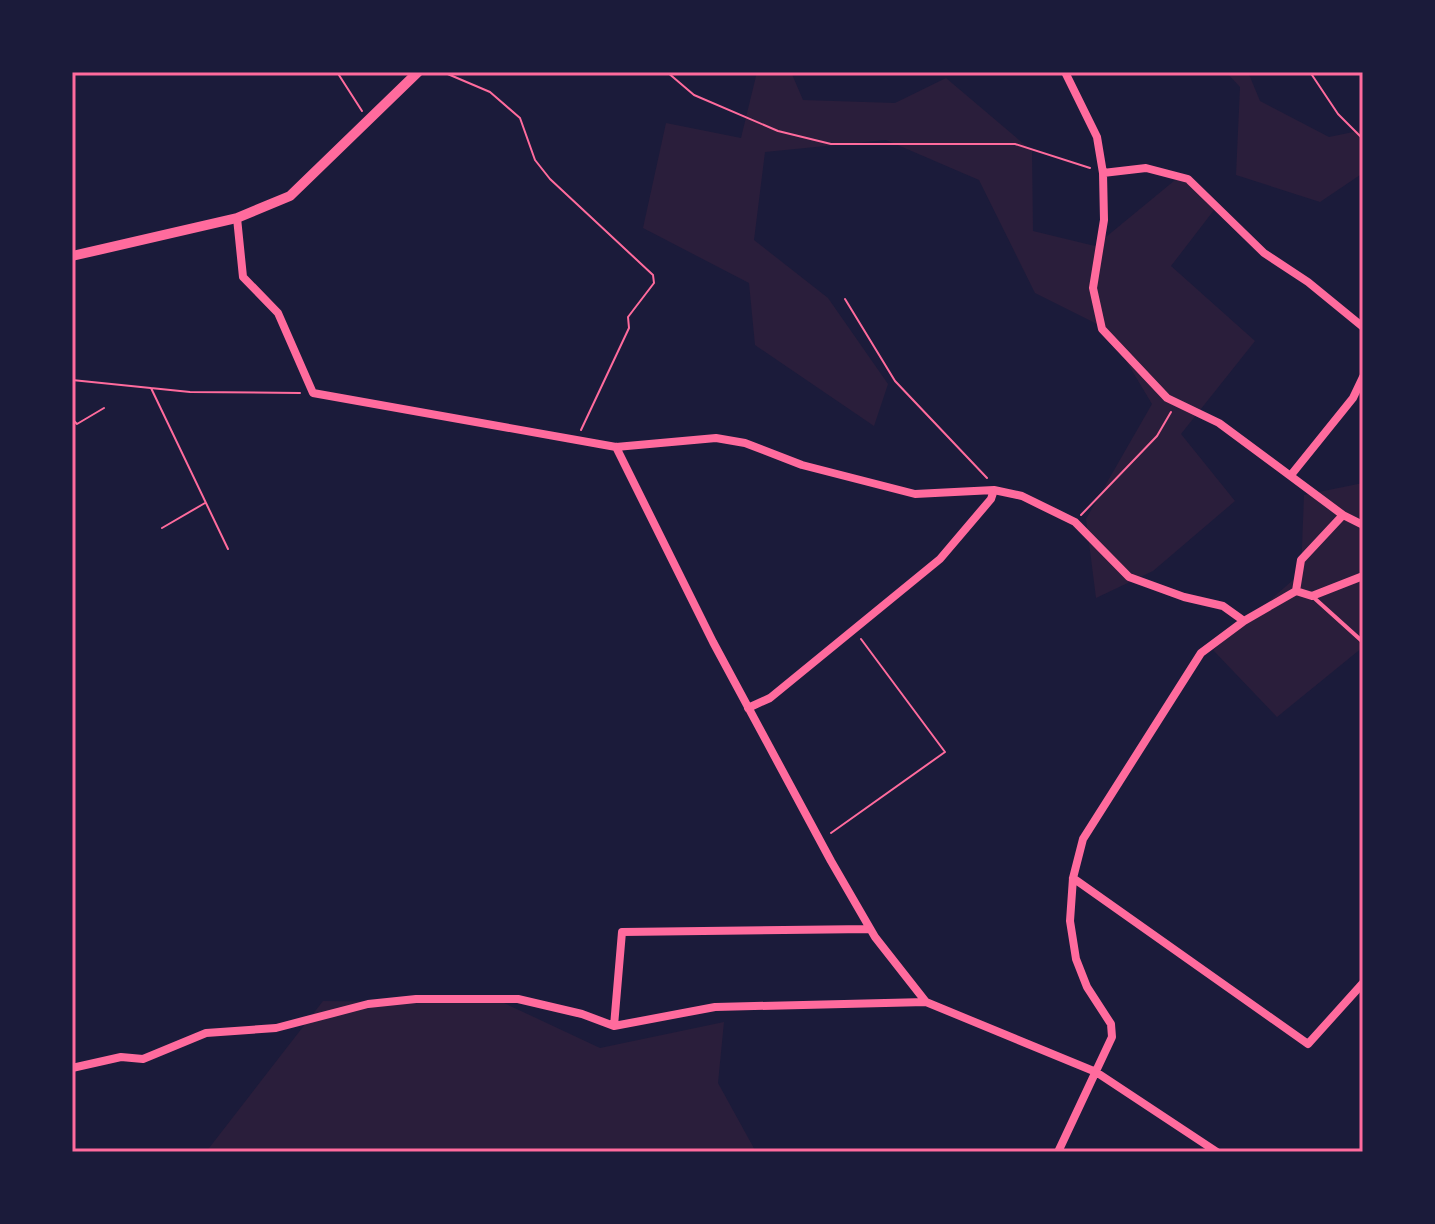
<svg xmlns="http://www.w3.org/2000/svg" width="1435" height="1224" font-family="'Roboto Condensed',sans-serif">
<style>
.green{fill:#2a1e3b}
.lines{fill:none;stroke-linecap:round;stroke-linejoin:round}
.path{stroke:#ff6b9d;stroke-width:2}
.service{stroke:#ff6b9d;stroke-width:4}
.minor{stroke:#ff6b9d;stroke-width:8}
.tertiary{stroke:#ff6b9d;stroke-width:10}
.neatline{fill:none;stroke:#ff6b9d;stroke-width:3}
</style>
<rect width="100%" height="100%" fill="#1b1b3a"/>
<path class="green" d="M757,72H791L803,100L895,103L946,78L1032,151L1033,231L1095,246L1180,176L1214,210L1171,266L1255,341L1181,434L1235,501L1153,571L1096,598L1086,519L1152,404L1107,329L1035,293L979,180L886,140L765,152L754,240L828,298L888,384L874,426L755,345L749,283L643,228L666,123L741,138Z
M1226,72H1248L1260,101L1329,137L1363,130V173L1320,202L1236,175L1240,87Z
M1363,483V647L1277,717L1213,650L1301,573L1304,495Z
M323,1001L504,1003L600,1048L724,1022L718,1083L756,1152H206Z"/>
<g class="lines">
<path class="path" d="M337,72L362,111
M443,72L490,92L520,118L535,160L550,179L653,275L654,283L628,317L629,328L581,430
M667,72L694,95L778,131L831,144H1015L1090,168
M1310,72L1338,114L1363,139
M845,299L895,381L987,478
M72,380L190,392L300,393
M151,388L228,549
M72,419L77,424L104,408
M1081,515L1157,436L1171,412
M162,528L205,503
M831,833L945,752L861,639"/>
<path class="service" d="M1312,596L1363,642"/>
<path class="minor" d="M1065,72L1097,137L1103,173L1104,220L1093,288L1102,329L1167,398L1219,423L1343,515
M1103,173L1146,168L1188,179L1264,253L1308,282L1363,327
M237,218L243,277L278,313L313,393L616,447L716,438L745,443L802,465L915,494L994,490L1022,496L1075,522L1129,577L1184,597L1223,606L1244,621
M616,447L713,642L831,861L875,937L926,1002
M1291,475L1353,398L1363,377
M1296,591L1312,596L1363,576
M748,708L770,698L940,559L991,499L994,490
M1073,878L1308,1044L1363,983
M614,1026L622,932L870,929
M72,1068L121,1057L143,1059L206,1033L276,1028L368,1004L416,999H518L582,1014L614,1026L715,1007L926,1002L1096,1072L1217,1152
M1058,1152L1112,1037L1111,1024L1087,987L1076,959L1070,921L1073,878L1083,839L1201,653L1244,621L1296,591L1301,560L1343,515L1363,525"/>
<path class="tertiary" d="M72,256L237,218L290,196L418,72"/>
</g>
<rect width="1435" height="1224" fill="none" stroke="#1b1b3a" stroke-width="148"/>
<rect x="74" y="74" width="1287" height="1076" class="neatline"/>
</svg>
